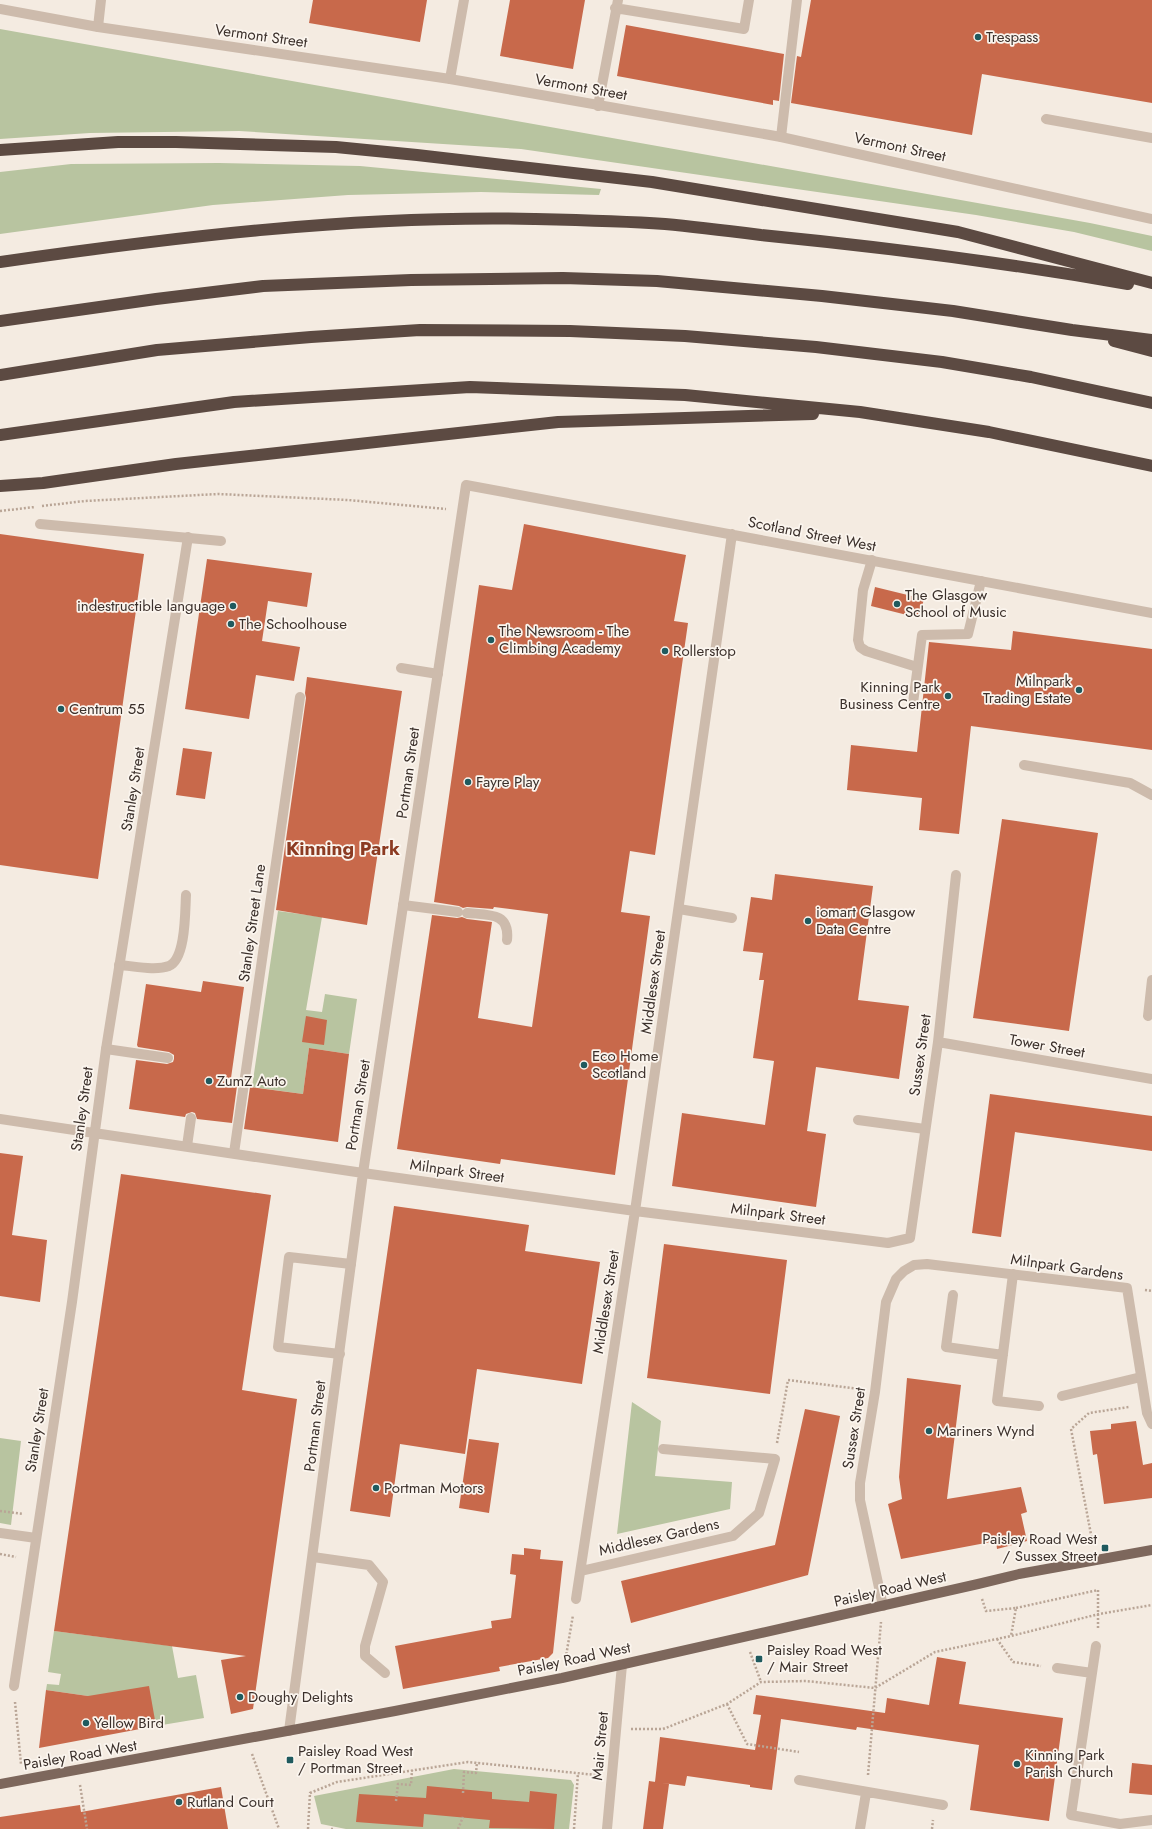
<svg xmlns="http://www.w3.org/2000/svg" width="1152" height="1829" font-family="Jost,sans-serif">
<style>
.green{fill:#b8c4a0}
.building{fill:#c8694b}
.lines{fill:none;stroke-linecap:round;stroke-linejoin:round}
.path{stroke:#b9a596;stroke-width:2.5;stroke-dasharray:2 2;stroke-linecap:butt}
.lane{stroke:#cdbbac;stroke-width:10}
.street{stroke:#cdbbac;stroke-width:10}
.primary{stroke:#7d675c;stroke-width:10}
.highway{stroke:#5c4a42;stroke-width:12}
.poi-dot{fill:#1f5a5e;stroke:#fbf5ee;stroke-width:1.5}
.labels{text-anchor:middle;stroke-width:3.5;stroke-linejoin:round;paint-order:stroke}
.street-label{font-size:15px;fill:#3b302b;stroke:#fbf5ee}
.poi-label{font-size:15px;fill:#3b302b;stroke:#fbf5ee;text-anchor:start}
.district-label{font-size:19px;font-weight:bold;fill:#8c3b22;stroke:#fbf5ee}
</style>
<rect width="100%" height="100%" fill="#f4ebe1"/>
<path class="green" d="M0,29L1090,223L1152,236V251L1074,232L976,215L521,149L239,131L90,133L0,139Z
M219,163L360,166L601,189L599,195L481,192L348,195L213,205L0,234V172L71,164Z
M278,911L322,917L306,1010L322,1012L325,994L357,999L349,1054L309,1048L303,1094L252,1087Z
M632,1402L661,1421L655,1476L732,1482L730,1509L617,1534Z
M0,1438L21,1441L11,1525L0,1523Z
M54,1631L172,1646L178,1678L196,1675L204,1718L156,1726L88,1696L46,1690L47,1684L59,1685L61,1674L48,1672Z
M454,1769L571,1780L574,1785L569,1829H346L321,1824L314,1796Z"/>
<path class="building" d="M313,0H427L420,42L309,23Z
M510,0H585L573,69L500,56Z
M811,0H1152V103L982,74L972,135L791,103L797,56L801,57Z
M626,25L784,54L779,101L773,100V105L617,76Z
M524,524L686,555L674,621L688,623L655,855L630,851L621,912L650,916L615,1175L501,1159L500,1164L397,1149L432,915L457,918L462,917L467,919L492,922L478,1018L532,1027L548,914L494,907L493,909L467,907L463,908L459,906L434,902L479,585L512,590Z
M0,534L144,554L98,879L0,865Z
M207,559L312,573L307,607L268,601L262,641L300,647L294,681L256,675L249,719L185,709Z
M875,587L924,599L919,618L871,606Z
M1013,631L1152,649V750L971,726L959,834L919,830L922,798L847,790L851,745L917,752L929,642L1011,650Z
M307,677L402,691L367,925L276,910L306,698L305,693Z
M183,748L212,752L205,799L176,795Z
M1002,819L1098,833L1069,1031L973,1018Z
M775,874L873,886L858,1000L909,1006L899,1079L816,1067L807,1131L826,1134L816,1207L672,1186L682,1113L765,1125L774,1061L753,1058L764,980H759L763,953L743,951L751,897L772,900Z
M203,981L244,987L230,1085L237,1086L232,1123L197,1119L195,1113L192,1112L186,1114L185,1117L129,1109L136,1060L167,1064L173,1062L174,1059V1055L169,1052L138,1047L137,1045L146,984L201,992Z
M306,1016L327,1020L324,1045L302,1042Z
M309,1048L349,1054L338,1142L244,1129L250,1087L303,1094Z
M990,1094L1152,1116V1151L1015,1132L1001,1237L972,1233Z
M0,1153L23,1156L12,1235L47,1240L40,1302L0,1296Z
M121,1174L271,1195L242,1390L297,1399L253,1709L231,1714L221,1660L246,1656L54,1631Z
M394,1206L529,1225L525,1251L600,1262L582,1384L477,1369L465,1454L400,1444L390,1517L350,1511Z
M664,1244L787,1260L770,1394L647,1378Z
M907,1378L961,1385L947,1499L1021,1487L1027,1512L1021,1514L1027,1541L997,1549L996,1541L901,1559L888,1504L902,1499L899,1477Z
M805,1409L840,1416L808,1575L631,1623L621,1581L775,1545Z
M1136,1421L1143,1465L1152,1463V1498L1104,1504L1097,1454L1093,1455L1090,1431L1111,1429V1424Z
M469,1439L499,1443L489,1513L459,1508Z
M524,1548L541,1550L540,1559L563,1561L553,1653L548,1658L499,1667L500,1671L403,1689L395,1646L492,1628L491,1621L511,1618L516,1575L510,1574L512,1554L524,1555Z
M937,1657L966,1662L959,1704L1063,1718L1049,1821L970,1810L979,1745L857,1727L856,1730L781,1719L772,1790L750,1787V1785L687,1776L685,1786L655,1782L660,1737L755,1750L761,1715L753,1714L756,1695L885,1713L887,1698L929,1705Z
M149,1686L156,1726L39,1748L46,1690L88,1696Z
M1132,1763L1152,1765V1795L1129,1793Z
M649,1781L669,1784L663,1829H643Z
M427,1786L492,1792V1799L529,1802L530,1791L557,1794L554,1829L489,1828L490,1820L424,1814L423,1827L356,1822L359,1794L426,1798Z
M221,1787L228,1829H0V1817L80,1805L81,1812Z"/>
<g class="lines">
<path class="path" d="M42,506L85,501L218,494L348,500L446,509
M0,511L35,507
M1145,1290L1152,1291
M777,1443L788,1380L859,1389
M0,1511L23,1514
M1093,1545L1071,1429L1089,1413L1129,1407
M0,1554L16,1557
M982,1599L986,1611L1016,1608L1011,1636
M1016,1608L1098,1590V1630
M997,1639L1013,1662L1041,1666
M750,1652L761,1682
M565,1662L573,1615
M15,1702L21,1764
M727,1704L747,1744L799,1752
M631,1729H663L727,1704L761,1682L806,1681L875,1688L935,1652L1011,1636L1099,1614L1152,1605
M252,1754L279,1829
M868,1775L881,1622
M80,1785L87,1829
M463,1793L464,1772L476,1773L477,1762
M396,1801L398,1784L411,1785L412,1770
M308,1829L310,1793L337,1782L468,1762L596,1775
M331,1829H334
M458,1829L463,1817
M574,1829L578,1773
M932,1829L933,1820"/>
<path class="lane" d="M615,8L744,29L749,0
M98,27L101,0
M450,79L464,0
M598,106L618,0
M1046,119L1152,138
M781,137L797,0
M40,524L221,541
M872,560L863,590L858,640L860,647L866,651L917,667
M401,668L438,674
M913,703L922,635L968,634L981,581
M1024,765L1130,783L1152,795
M403,905L458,912
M679,909L732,918
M467,913C488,915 510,912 507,940
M119,965C134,966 155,971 169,966C186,959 185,911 186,895
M1148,1016L1152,980
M106,1049L168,1058
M858,1120L925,1129
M187,1146L191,1118
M234,1153L300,697
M340,1354L278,1347L289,1257L351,1264
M1062,1396L1141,1377
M0,1533L36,1538
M313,1557L369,1565L383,1582L365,1646V1656L385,1673"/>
<path class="street" d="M0,9L98,27L450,79L781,137L1152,219
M938,1042L1152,1079
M0,1119L363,1173L635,1211L888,1243L910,1238L938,1042L956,875
M1013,1274L997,1401L1039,1406
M953,1295L946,1347L1003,1355
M581,1571L733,1536L759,1513L775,1459L663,1449
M576,1599L635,1211L732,534
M883,1606L860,1500V1483L875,1392L886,1302L896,1279L904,1271L914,1265L927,1264L1127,1288L1147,1413L1152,1424
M1057,1668L1092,1673L1071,1815L1120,1824L1152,1820
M1092,1673L1096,1646
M14,1686L72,1302L106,1049L188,537
M289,1731L363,1173L466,485L1152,613
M799,1780L943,1805
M607,1829L622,1665
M860,1829L866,1793"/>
<path class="primary" d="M0,1784L395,1711L562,1678L978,1584L1019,1574L1152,1550"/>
<path class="highway" d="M0,150L118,142H176L336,147L417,155L652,182L958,232L1152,283
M0,262C176,237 355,215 534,219C577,220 621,221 665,224C697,227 729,231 761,235C884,247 1007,263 1128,284
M0,321L156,299L263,286L411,280L563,278L657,281L822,296L953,311L1072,330L1152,340
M1114,341L1152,351
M0,375L157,350L311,337L420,330L570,331L685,336L816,347L942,362L1031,377L1152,403
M0,435L234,402L470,387L685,395L860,412L989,432L1152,466
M0,486L43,483L176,464L558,422L813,414"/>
</g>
<g class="poi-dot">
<circle cx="978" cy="37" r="4"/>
<circle cx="897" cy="604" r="4"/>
<circle cx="233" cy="606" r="4"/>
<circle cx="231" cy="624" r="4"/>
<circle cx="491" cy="640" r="4"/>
<circle cx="665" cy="651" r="4"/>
<circle cx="1079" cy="690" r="4"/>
<circle cx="948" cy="696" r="4"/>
<circle cx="61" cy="709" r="4"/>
<circle cx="468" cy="782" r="4"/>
<circle cx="808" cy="921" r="4"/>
<circle cx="584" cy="1065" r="4"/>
<circle cx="209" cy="1081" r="4"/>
<circle cx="929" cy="1431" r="4"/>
<circle cx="376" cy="1488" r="4"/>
<rect x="1101" y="1544" width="8" height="8" rx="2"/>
<rect x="755" y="1655" width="8" height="8" rx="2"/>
<circle cx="240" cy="1697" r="4"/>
<circle cx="86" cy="1723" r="4"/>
<rect x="286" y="1756" width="8" height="8" rx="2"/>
<circle cx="1017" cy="1764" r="4"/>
<circle cx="179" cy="1802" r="4"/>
</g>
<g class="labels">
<g class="street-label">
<text transform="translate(261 36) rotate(8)" y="5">Vermont Street</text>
<text transform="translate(581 87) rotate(10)" y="5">Vermont Street</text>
<text transform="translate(900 147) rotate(12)" y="5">Vermont Street</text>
<text transform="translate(812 534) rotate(11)" y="5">Scotland Street West</text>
<text transform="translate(408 773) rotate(-82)" y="5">Portman Street</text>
<text transform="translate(133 789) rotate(-81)" y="5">Stanley Street</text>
<text transform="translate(252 923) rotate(-82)" y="5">Stanley Street Lane</text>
<text transform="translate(653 982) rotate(-82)" y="5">Middlesex Street</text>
<text transform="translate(1047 1046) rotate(10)" y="5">Tower Street</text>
<text transform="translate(920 1055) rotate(-82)" y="5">Sussex Street</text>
<text transform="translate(358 1105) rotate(-81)" y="5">Portman Street</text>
<text transform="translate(82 1109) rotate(-82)" y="5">Stanley Street</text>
<text transform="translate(457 1171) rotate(8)" y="5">Milnpark Street</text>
<text transform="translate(778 1214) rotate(7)" y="5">Milnpark Street</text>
<text transform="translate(1067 1267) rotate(8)" y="5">Milnpark Gardens</text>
<text transform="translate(606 1302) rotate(-81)" y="5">Middlesex Street</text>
<text transform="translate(315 1426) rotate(-83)" y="5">Portman Street</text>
<text transform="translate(854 1428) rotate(-81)" y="5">Sussex Street</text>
<text transform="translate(37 1430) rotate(-81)" y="5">Stanley Street</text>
<text transform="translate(659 1537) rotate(-13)" y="5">Middlesex Gardens</text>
<text transform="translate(890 1589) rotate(-13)" y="5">Paisley Road West</text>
<text transform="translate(574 1659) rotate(-12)" y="5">Paisley Road West</text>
<text transform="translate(600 1746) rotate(-85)" y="5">Mair Street</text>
<text transform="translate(80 1755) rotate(-10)" y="5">Paisley Road West</text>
</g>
<g class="poi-label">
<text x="986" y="42">Trespass</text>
<text x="905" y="600">The Glasgow<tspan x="905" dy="17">School of Music</tspan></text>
<text x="225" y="611" text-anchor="end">indestructible language</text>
<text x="239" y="629">The Schoolhouse</text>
<text x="499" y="636">The Newsroom - The<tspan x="499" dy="17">Climbing Academy</tspan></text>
<text x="673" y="656">Rollerstop</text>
<text x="1071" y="686" text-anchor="end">Milnpark<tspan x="1071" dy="17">Trading Estate</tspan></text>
<text x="940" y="692" text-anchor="end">Kinning Park<tspan x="940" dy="17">Business Centre</tspan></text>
<text x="69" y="714">Centrum 55</text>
<text x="476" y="787">Fayre Play</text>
<text x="816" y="917">iomart Glasgow<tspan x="816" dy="17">Data Centre</tspan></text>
<text x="592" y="1061">Eco Home<tspan x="592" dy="17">Scotland</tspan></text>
<text x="217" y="1086">ZumZ Auto</text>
<text x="937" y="1436">Mariners Wynd</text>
<text x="384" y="1493">Portman Motors</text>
<text x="1097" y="1544" text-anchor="end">Paisley Road West<tspan x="1097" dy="17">/ Sussex Street</tspan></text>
<text x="767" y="1655">Paisley Road West<tspan x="767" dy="17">/ Mair Street</tspan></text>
<text x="248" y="1702">Doughy Delights</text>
<text x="94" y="1728">Yellow Bird</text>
<text x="298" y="1756">Paisley Road West<tspan x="298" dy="17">/ Portman Street</tspan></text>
<text x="1025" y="1760">Kinning Park<tspan x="1025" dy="17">Parish Church</tspan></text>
<text x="187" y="1807">Rutland Court</text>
</g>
<g class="district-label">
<text x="343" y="855">Kinning Park</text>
</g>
</g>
</svg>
